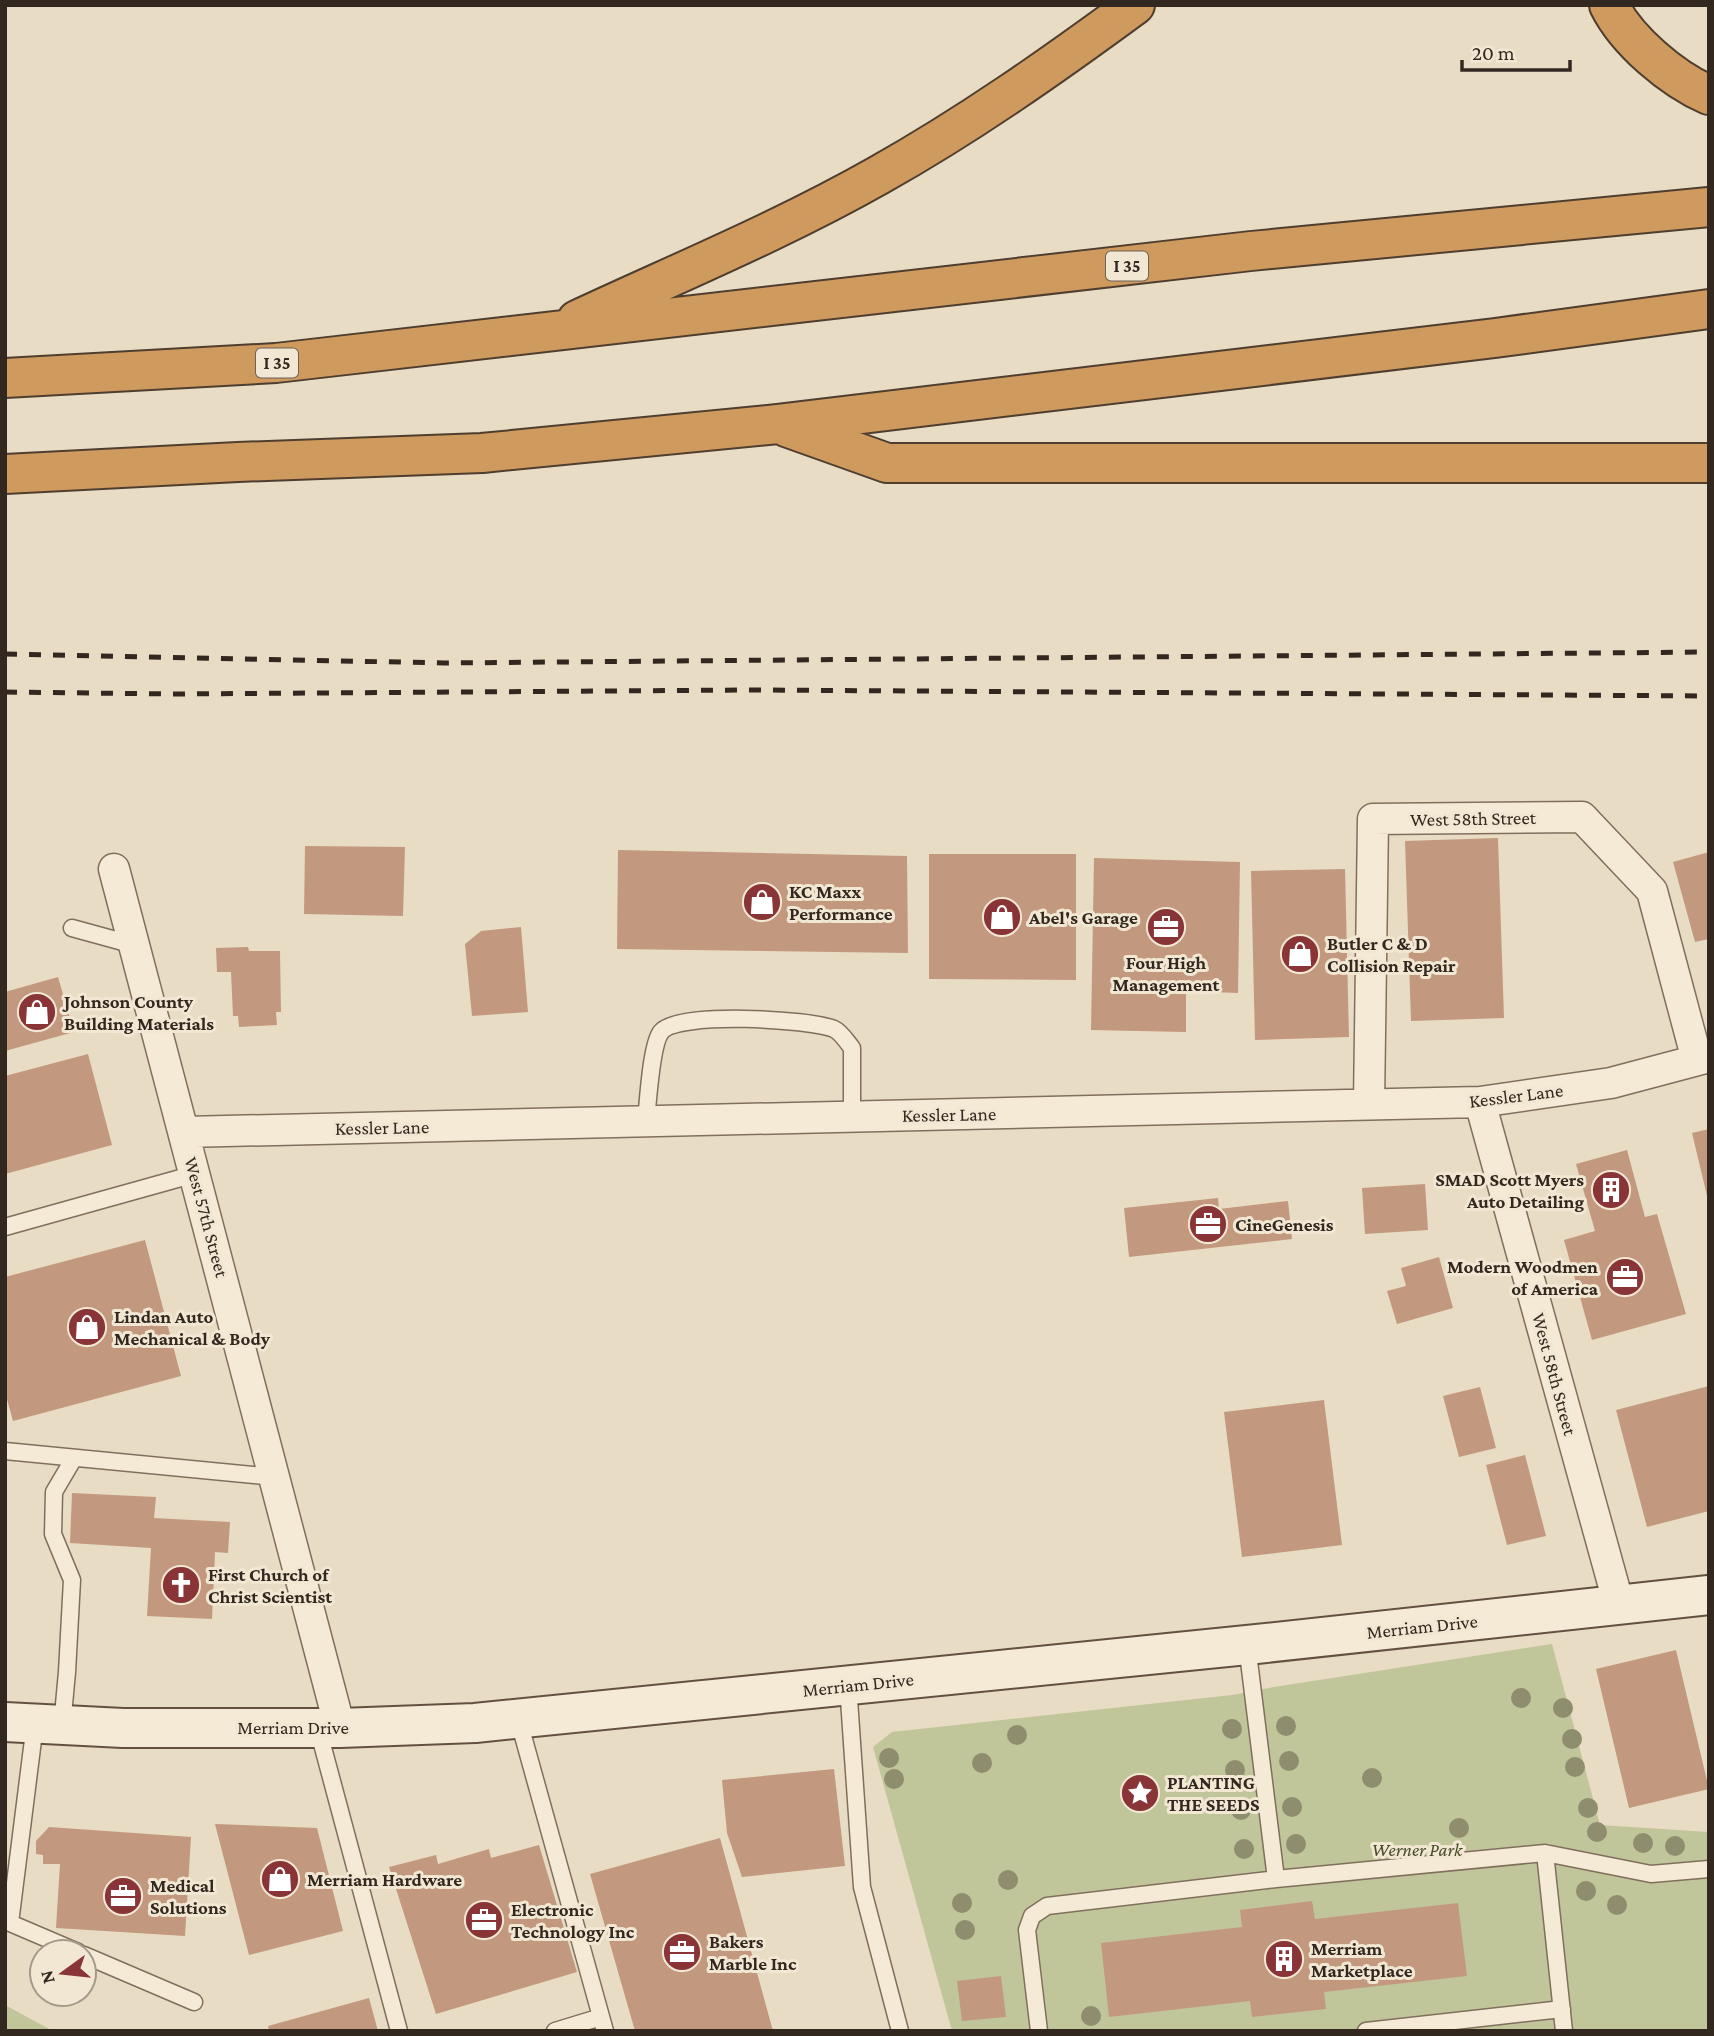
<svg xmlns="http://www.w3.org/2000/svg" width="1714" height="2036" font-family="'Crimson Pro',serif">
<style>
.green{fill:#c1c59a}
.building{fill:#c2997e}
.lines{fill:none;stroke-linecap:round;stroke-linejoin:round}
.lane-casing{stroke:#816f5d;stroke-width:19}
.street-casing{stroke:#816f5d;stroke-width:33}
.secondary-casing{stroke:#635040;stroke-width:42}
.highway-casing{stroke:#4f3e30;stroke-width:42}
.lane{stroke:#f4ead6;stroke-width:16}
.street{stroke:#f4ead6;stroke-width:30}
.secondary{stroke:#f4ead6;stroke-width:38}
.highway{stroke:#ce9a5e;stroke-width:38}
.rail{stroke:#33281f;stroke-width:5;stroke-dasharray:12 12;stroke-linecap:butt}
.tree{fill:#8e8d6e}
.labels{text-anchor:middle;stroke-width:6;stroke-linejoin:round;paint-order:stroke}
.shield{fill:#f1e7d3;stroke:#6c6155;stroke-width:2}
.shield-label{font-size:18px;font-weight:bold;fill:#33281f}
.street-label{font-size:19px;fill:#33281f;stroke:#f1e7d3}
.poi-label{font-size:19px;font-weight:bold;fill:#33281f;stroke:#f1e7d3;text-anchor:start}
.park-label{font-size:19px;font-style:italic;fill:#454d28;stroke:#f1e7d3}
</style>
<rect width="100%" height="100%" fill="#e8dcc4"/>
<path class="green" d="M1552,1644L1600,1825L1709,1832V2031H952L873,1747L892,1732L1232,1695L1274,1687Z
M5,2005L53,2031H5Z"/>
<path class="building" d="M1498,838L1504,1018L1411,1021L1405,841Z
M305,846L405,847L403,916L304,914Z
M618,850L907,856L908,953L617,949Z
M1709,852V939L1695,942L1673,862Z
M929,854H1076V980L929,979Z
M1094,858L1240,862L1238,993L1186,991V1032L1091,1030Z
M1345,869L1349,1037L1255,1040L1251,871Z
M521,927L528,1012L472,1016L465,944L481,931Z
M248,947L249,951H280L281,1012H276L277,1025L239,1027L238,1016H233L231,972H217L216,948Z
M58,977L74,1032L5,1051V992Z
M88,1054L112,1145L5,1174V1076Z
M1709,1129V1200H1708L1692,1133Z
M1627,1150L1645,1217L1657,1214L1686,1314L1592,1340L1564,1240L1595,1231L1576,1164Z
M1425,1184L1428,1230L1365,1234L1362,1188Z
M1218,1198L1219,1209L1288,1201L1292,1239L1129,1257L1124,1208Z
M145,1240L181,1376L13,1421L5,1392V1277Z
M1439,1257L1453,1308L1397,1324L1387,1291L1406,1286L1401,1268Z
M1709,1386V1511L1647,1527L1616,1410Z
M1480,1387L1496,1448L1459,1457L1443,1396Z
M1324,1400L1342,1545L1242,1557L1224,1412Z
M1525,1455L1546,1536L1507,1545L1486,1465Z
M72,1493L156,1497L154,1518L230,1522L228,1553L215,1552L212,1619L147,1616L151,1548L70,1543Z
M1676,1650L1709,1789L1629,1808L1596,1669Z
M834,1769L845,1866L742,1877L727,1833L722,1780Z
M215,1824L317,1828L343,1931L249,1955Z
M49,1827L191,1837L185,1936L56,1928L60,1864H43V1855L36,1854V1841Z
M720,1838L773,2031H635L590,1874Z
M539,1845L577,1972L436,2014L389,1867L436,1855L438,1864L489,1849L491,1858Z
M1312,1901L1315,1919L1458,1903L1467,1976L1324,1992L1326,2009L1252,2017L1250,2001L1109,2017L1101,1943L1242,1927L1240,1910Z
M1001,1976L1006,2017L962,2021L957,1981Z
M369,1998L378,2031H269L268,2026Z"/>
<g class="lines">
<g class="lane-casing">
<path id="lane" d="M72,928L134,945
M646,1121C648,1102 651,1045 661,1032C677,1011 810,1019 834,1029C841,1032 847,1042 852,1048V1116
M5,1227L195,1174
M5,1451L275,1477
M848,1685L862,1887L900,2031
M518,1718L605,2031
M35,1724L10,1923L78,1952
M62,1726L67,1672L72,1580L53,1534L54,1492L74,1458
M318,1729L399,2031
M1545,1853L1564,2031
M1276,1879L1545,1853L1651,1874L1709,1869
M84,1955L194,2002
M555,2031L601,2017
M1039,2031L1027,1930L1032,1916L1047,1906L1276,1879L1247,1645
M1366,2031L1562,2009"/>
</g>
<g class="street-casing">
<path id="street" d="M114,869L340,1728
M1480,1102L1619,1605
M1369,1104L1373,819L1582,817L1652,891L1697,1060
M185,1132L1480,1102L1611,1083L1709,1057"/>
</g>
<g class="secondary-casing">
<path id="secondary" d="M5,1722L123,1728H340L475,1723L1247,1645L1709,1595"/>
</g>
<g class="highway-casing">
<path id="highway" d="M1609,5C1627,41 1672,79 1709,95
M577,320C678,273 782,230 879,175C968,125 1052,66 1135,5
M5,378L276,363L1251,251L1709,207
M786,427L887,463H1709
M5,474L238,462L482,453L778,424L1495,338L1709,309"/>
</g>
<use href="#lane" class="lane"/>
<use href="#street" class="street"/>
<use href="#secondary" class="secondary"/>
<use href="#highway" class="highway"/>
<path class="rail" d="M5,654L444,663L1709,652
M5,692L174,694L754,690L1709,696"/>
</g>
<g class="tree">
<circle cx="1521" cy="1698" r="10"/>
<circle cx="1563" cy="1708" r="10"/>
<circle cx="1286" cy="1726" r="10"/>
<circle cx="1232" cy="1729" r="10"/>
<circle cx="1017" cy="1735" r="10"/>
<circle cx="1572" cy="1739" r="10"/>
<circle cx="889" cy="1758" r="10"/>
<circle cx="1289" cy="1761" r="10"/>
<circle cx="982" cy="1763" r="10"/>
<circle cx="1575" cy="1767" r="10"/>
<circle cx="1235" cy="1770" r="10"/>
<circle cx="1372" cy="1778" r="10"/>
<circle cx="894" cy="1779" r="10"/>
<circle cx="1292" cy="1807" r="10"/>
<circle cx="1588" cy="1808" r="10"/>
<circle cx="1241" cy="1810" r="10"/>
<circle cx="1459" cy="1828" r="10"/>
<circle cx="1597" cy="1832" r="10"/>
<circle cx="1643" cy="1843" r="10"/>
<circle cx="1296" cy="1844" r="10"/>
<circle cx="1675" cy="1846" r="10"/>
<circle cx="1244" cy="1849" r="10"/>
<circle cx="1008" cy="1880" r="10"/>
<circle cx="1586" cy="1891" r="10"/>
<circle cx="962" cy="1903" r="10"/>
<circle cx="1617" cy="1905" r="10"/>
<circle cx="965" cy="1930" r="10"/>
<circle cx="1091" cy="2016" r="10"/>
</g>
<defs>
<g id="shop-disc" transform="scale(2.0125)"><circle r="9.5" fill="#893437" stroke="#f1e7d3"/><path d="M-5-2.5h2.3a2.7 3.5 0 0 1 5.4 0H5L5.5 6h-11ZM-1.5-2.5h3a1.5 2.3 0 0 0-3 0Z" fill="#fff"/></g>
<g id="office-disc" transform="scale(2.0125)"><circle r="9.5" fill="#893437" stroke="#f1e7d3"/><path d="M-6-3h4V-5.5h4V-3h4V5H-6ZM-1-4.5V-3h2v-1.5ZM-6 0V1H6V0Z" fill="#fff"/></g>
<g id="building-disc" transform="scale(2.0125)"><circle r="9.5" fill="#893437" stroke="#f1e7d3"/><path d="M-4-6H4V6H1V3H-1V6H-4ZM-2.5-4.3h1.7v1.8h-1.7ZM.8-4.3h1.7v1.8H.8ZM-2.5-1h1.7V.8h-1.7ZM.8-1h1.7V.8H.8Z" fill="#fff"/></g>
<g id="church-disc" transform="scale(2.0125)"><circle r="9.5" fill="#893437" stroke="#f1e7d3"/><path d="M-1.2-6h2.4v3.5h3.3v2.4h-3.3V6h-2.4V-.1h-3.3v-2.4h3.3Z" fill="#fff"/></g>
<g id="sight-disc" transform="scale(2.0125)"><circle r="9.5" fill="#893437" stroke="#f1e7d3"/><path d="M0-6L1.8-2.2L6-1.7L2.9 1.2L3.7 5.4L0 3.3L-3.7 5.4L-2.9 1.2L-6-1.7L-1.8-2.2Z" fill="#fff"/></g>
</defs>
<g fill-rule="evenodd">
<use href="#shop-disc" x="762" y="902"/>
<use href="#shop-disc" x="1002" y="917"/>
<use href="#office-disc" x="1166" y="927"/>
<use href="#shop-disc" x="1300" y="954"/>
<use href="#shop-disc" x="37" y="1012"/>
<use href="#building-disc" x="1611" y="1190"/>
<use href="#office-disc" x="1208" y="1224"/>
<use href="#office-disc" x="1625" y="1277"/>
<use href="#shop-disc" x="87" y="1327"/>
<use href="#church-disc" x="181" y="1585"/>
<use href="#sight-disc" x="1140" y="1793"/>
<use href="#shop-disc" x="280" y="1879"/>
<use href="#office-disc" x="123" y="1896"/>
<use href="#office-disc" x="484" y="1920"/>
<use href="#office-disc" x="682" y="1952"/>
<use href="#building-disc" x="1284" y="1959"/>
</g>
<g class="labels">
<g class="shield">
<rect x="1106" y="251.5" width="42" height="29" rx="5"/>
<rect x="256" y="348.5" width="42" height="29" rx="5"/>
</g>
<g class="shield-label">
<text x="1127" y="272">I 35</text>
<text x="277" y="369">I 35</text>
</g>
<g class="street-label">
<text transform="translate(1473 818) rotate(-1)" y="7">West 58th Street</text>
<text transform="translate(1516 1095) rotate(-7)" y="7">Kessler Lane</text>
<text transform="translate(949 1114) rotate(-1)" y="7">Kessler Lane</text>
<text transform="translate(382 1127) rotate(-1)" y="7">Kessler Lane</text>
<text transform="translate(207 1217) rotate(75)" y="7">West 57th Street</text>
<text transform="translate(1555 1374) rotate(75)" y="7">West 58th Street</text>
<text transform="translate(1422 1626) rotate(-6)" y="7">Merriam Drive</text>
<text transform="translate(858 1684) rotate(-6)" y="7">Merriam Drive</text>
<text x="293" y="1734">Merriam Drive</text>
</g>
<g class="poi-label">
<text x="789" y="898">KC Maxx<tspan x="789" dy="22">Performance</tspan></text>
<text x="1029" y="924">Abel's Garage</text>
<text x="1327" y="950">Butler C &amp; D<tspan x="1327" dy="22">Collision Repair</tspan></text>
<text x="1166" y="969" text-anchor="middle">Four High<tspan x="1166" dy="22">Management</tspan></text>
<text x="64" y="1008">Johnson County<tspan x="64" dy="22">Building Materials</tspan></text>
<text x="1584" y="1186" text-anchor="end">SMAD Scott Myers<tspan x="1584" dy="22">Auto Detailing</tspan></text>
<text x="1235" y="1231">CineGenesis</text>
<text x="1598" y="1273" text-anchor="end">Modern Woodmen<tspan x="1598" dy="22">of America</tspan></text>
<text x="114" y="1323">Lindan Auto<tspan x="114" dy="22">Mechanical &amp; Body</tspan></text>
<text x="208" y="1581">First Church of<tspan x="208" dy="22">Christ Scientist</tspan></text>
<text x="1167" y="1789">PLANTING<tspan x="1167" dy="22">THE SEEDS</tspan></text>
<text x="307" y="1886">Merriam Hardware</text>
<text x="150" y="1892">Medical<tspan x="150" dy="22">Solutions</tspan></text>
<text x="511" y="1916">Electronic<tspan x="511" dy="22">Technology Inc</tspan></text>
<text x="709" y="1948">Bakers<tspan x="709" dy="22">Marble Inc</tspan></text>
<text x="1311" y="1955">Merriam<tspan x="1311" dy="22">Marketplace</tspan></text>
</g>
<g class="park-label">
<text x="1417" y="1856">Werner Park</text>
</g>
</g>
<rect width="1714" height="2036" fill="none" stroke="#33281f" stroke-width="14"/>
<g transform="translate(63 1973) rotate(255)"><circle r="33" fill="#f1e7d3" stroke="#a59b8b" stroke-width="2"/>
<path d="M0-5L12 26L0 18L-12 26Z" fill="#893437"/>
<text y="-10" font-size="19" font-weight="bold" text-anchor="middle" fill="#33281f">N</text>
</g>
<path d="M1462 60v10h108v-10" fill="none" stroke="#33281f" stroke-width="3.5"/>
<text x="1472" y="60" font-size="21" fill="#33281f" stroke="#f1e7d3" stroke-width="5" paint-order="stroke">20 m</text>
</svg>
